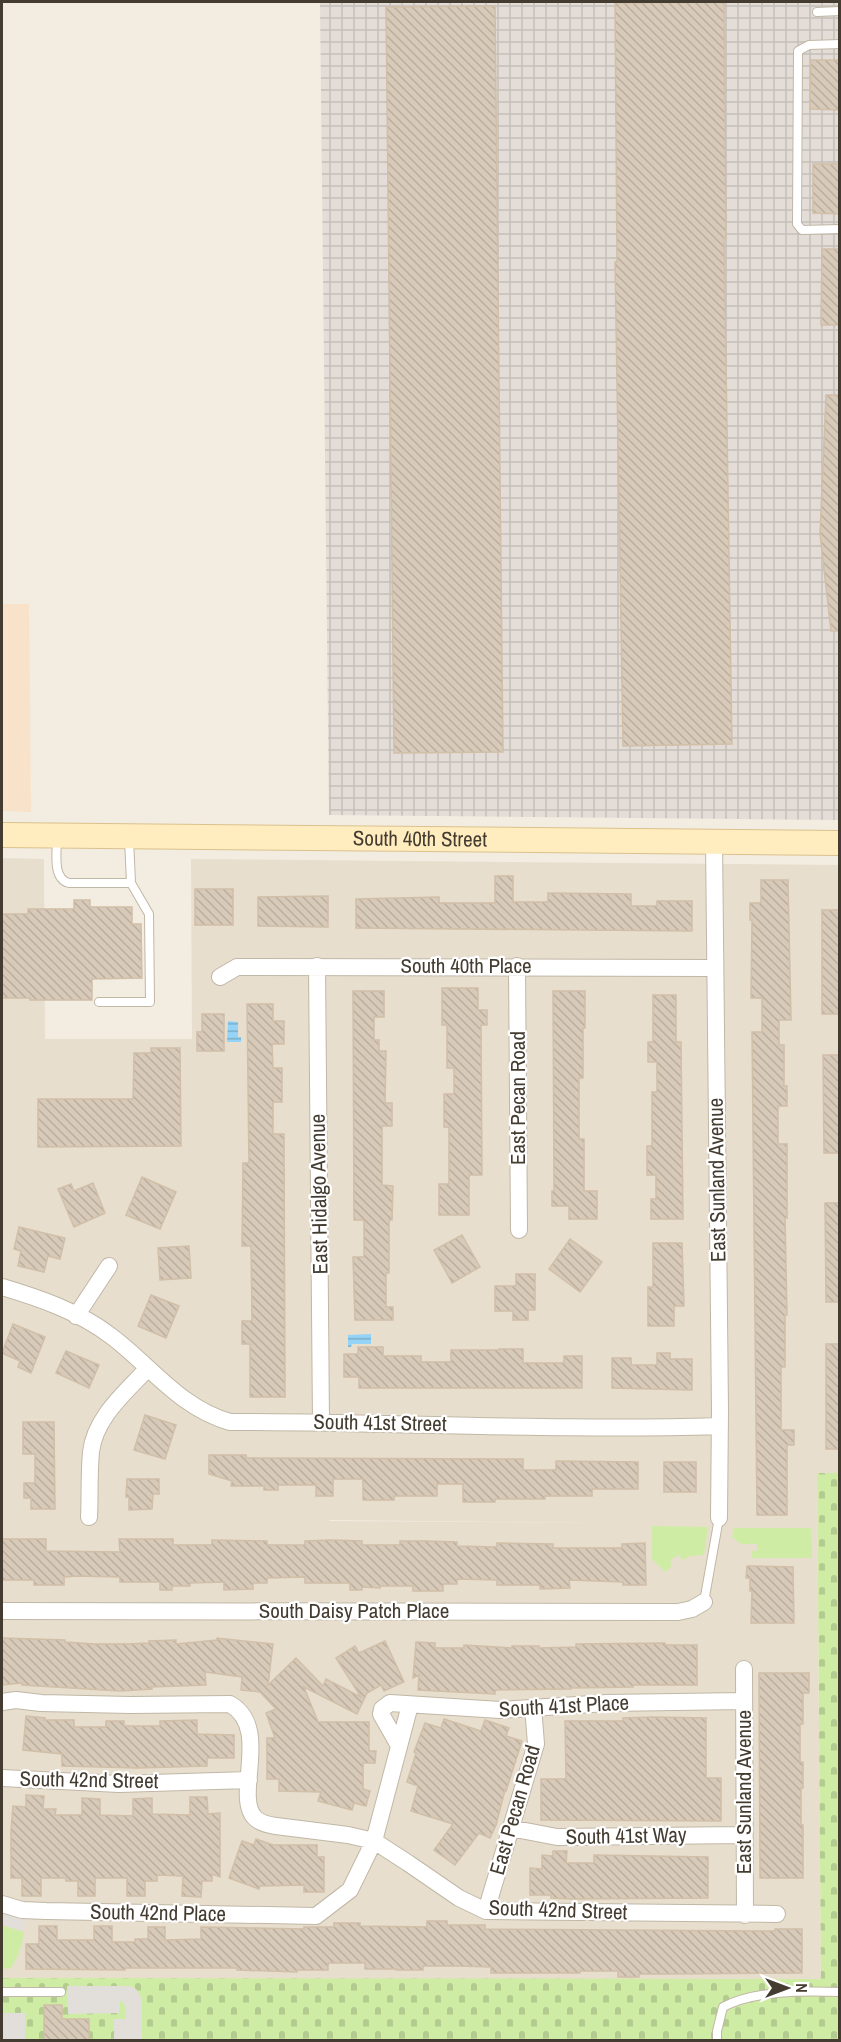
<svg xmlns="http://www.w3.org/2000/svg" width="841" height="2042" font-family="'Archivo Narrow',sans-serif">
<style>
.residential{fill:#e7dece;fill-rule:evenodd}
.commercial{fill:#f8e2c9}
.industrial{fill:url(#industrial-grid)}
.grass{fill:#cfeca5}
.cemetery{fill:url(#cemetery-stones)}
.parking{fill:#e2dfdb}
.water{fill:url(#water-rules)}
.building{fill:url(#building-back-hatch);stroke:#d1bfa8;stroke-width:1.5}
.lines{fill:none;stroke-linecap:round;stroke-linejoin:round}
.lane-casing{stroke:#c1b7a6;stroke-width:10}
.street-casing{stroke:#c1b7a6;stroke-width:18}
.secondary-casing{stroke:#dac28d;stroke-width:26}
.lane{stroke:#fff;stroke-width:8}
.street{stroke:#fff;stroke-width:16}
.secondary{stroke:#ffecbf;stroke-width:24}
.labels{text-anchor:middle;stroke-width:4.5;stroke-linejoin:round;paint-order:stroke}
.street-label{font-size:21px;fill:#443c31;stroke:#fff}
</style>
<defs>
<pattern id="industrial-grid" width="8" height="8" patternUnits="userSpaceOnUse" patternTransform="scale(1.5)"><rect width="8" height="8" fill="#e4ddd7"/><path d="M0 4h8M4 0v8" fill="none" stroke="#c5bfb9"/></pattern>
<pattern id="cemetery-stones" width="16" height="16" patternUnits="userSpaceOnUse" patternTransform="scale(1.5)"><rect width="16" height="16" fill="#cfeca5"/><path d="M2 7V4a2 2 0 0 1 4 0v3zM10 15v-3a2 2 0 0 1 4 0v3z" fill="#b3cb8e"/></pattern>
<pattern id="water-rules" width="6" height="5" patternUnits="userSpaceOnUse" patternTransform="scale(1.5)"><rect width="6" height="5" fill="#95d4f7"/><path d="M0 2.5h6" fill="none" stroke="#7badc9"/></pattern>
<pattern id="building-back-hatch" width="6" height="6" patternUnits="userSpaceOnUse" patternTransform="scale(1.5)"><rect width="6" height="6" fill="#d8cab8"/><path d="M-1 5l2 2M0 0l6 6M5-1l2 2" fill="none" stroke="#bbae9f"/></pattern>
</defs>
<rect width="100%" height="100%" fill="#f3ece1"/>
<path class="residential" d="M2,858L44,859L45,1039H192L191,859L839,865L840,1473H817L821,1980L2,1978ZM329,1520H330L616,1523L330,1521Z"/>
<path class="commercial" d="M2,604H29L31,812L2,811Z"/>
<path class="industrial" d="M320,2H839V820L329,815Z"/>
<path class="grass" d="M652,1526L708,1527L704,1555L691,1556L682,1560L679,1555L670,1560L672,1566L665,1572L652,1559Z
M734,1528H811L812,1558H752L751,1551H757V1544H741L732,1537Z
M2,1925L24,1932C22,1945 19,1956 11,1968L2,1969Z"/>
<path class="cemetery" d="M817,1473H839V2040H2V1978L821,1979Z"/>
<path class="parking" d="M2,1911L26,1918L22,1931L2,1925Z
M67,1986H130L136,1989L142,1999V2040H114V2019H125V2006L122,2001H120L119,2013L68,2014Z
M2,2013H25V2040H2Z"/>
<path class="water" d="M228,1021L238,1022V1037H241V1042H227Z
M371,1334V1344H352L351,1347H348V1335Z"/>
<path class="building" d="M724,2L726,238H724L732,744L623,746L615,262H617L615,3Z
M495,6L503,752L394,753L386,7Z
M811,60H840V110L810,109Z
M813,164H840V214L813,213Z
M822,249H840V325H821Z
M826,395H840V631H831L820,534Z
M495,876H513V902H548V893L631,894V906H657V901H692V931L356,928V899L439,897V903H495Z
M761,880H788L791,1020H779V1045H784V1086H787V1106H778V1144H787V1218H785L787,1315H785V1367H781V1430H794V1445H787V1515H757L752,1032H762V998H751L752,920H750V903H761Z
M195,889H233V925H195Z
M328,896V927L258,926V897Z
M74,900H90V907H132V924H141L142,978L92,979V1000H30V998H2V914H28V909H74Z
M822,910H840V1014H822Z
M442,988H478V1010H487V1025H481L482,1175H469V1215H439V1184H449V1127H444V1094H454V1068H447V1025H442Z
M353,991H384V1017H374V1040H379V1051H386L385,1103H392V1126H382V1185L393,1186L392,1220H389V1273H386V1307H393V1320H355L353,1257H364V1220H354Z
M553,991H585V1028H583V1078H579V1139H584V1191H597V1219H569V1206H552V1191H554Z
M653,995H676V1042H681L683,1219H651V1199H656V1175H647V1146H652V1092H657V1062H648V1042H653Z
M247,1004H273V1021H284V1044H272L273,1068H282V1102H273V1134H284L285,1397H250V1344H242V1321H252L251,1246H242L243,1163H249Z
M202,1014H224V1051H197V1032H202Z
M151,1048H180L181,1146L38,1147V1099H133L134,1053H151Z
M823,1055H840V1153H824Z
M142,1177L176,1192L160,1229L126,1215Z
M93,1183L105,1213L74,1227L58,1189L71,1184L74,1191Z
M825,1203H840V1302H826Z
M19,1227L65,1238L60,1259L48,1256L44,1272L18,1266L21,1251L14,1249Z
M462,1235L480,1267L452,1283L434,1250Z
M570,1239L602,1262L580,1292L549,1269Z
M653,1243H682L684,1306H674V1326H648V1287H653Z
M189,1246L191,1278L160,1280L158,1248Z
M516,1274H535V1310H528V1320H513V1311H495V1286H516Z
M151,1295L179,1306L166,1338L138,1326Z
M13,1324L45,1337L31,1373L18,1367L20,1361L2,1353Z
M826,1344H840V1449H826Z
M358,1347H383V1356H421V1362H451V1350H499V1349H523V1363H564V1356H582V1388H359V1377H344V1354H358Z
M66,1351L99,1365L89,1388L56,1373Z
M657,1353H670V1359H692V1390L612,1388V1358H631V1365H657Z
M145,1415L176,1425L165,1459L134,1450Z
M23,1422H54L55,1509H31V1498H24V1483H35V1454H23Z
M209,1455H246V1458L523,1459V1470H556V1461L638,1462V1489H592V1496H545V1499H495V1502H463V1484H437V1496H394V1500H363V1479H333V1496H316V1485H278V1490H264V1486H231L232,1481L209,1474Z
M664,1462H696V1492H664Z
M127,1479H159V1494H153L152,1509L129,1510V1497H126Z
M2,1539H46V1551L120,1552L119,1539H173V1545H212V1540L267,1541V1545H305V1541L331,1540L362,1541V1545H400V1541H425L457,1542V1546L497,1547V1543L553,1544V1548H622V1544L645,1543L646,1585H623V1582L569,1580L570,1588L540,1589V1585H497V1580L457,1579V1584H443V1591H413V1586H380V1588L362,1587V1590H350V1583H305V1577L267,1578V1583H253V1589L224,1590V1582L190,1583V1586H172V1590H160V1582H120V1577L78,1576L64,1577V1585H34V1580H2Z
M747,1566L793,1567L794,1623H751L752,1591H750V1578H746Z
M2,1638L65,1640V1642L94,1644H129L149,1643V1641L176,1640V1644L217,1640V1638L273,1644L268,1685L296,1658L323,1686L326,1679L361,1697L336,1658L355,1646L359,1653L385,1641L404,1682L384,1691L381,1685L367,1693L357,1714L304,1687L318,1722H369V1751H376L375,1763H363V1789L370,1791L366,1806L354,1803L352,1810L318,1801L321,1792L279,1791V1779H267V1738H275L266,1713L276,1709L260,1692L241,1690L242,1677L205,1672L206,1685L151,1687L152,1689L120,1691L22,1685V1683L2,1685Z
M416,1642L435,1643V1648H464V1645L512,1648V1646H539V1648L576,1647V1644L665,1643V1645H697V1685H633V1687L571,1688V1689L495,1690V1694L418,1690L419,1675L413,1678Z
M759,1673H809V1693H803V1724H800V1762H803V1788H801V1825H803V1878H760Z
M26,1716L45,1718L44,1720H74V1727H106V1721H124V1726H160V1721L197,1720V1734L234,1735V1758H207V1766L138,1768L62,1766V1754L23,1750Z
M653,1717L706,1718V1778H721V1821L541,1820V1779H566L565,1721H623V1718Z
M444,1719L481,1731L485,1720L509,1728L506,1736L522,1741L506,1791L505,1790L496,1825L490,1838L479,1833L455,1865L434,1850L453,1824L411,1811L418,1786L407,1782L416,1753L414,1752L425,1723L441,1728Z
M26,1795L44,1796L43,1809H56L55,1815H82V1798L100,1799V1815L133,1816V1799L152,1798V1814L190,1815V1797H207L208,1814L220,1813V1877L212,1874V1881H202L201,1897L182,1896L183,1876L157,1875V1881H145V1896H127V1878H95V1896H78V1881H66V1878H41V1896H22V1878H11V1830L13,1806L26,1807Z
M256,1839L273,1845H317V1857H324V1892H304V1885L260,1886L259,1889L229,1878L242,1841L254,1845Z
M553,1851H567L566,1863H594V1855L708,1857V1898L573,1899L551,1898V1895H530V1868L542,1869V1855L553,1856Z
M427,1921H447V1925H485V1929L775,1931V1929H802V1973L666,1974H639V1977H618V1971H580V1973H491V1967L459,1966H423V1970H396V1969H365V1963H328V1970H297V1972L237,1970V1968H125V1970L26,1969V1944H39V1926H57V1940H94V1926H112V1942H135V1939H148V1927H165V1940L201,1939V1927L304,1929V1927H334V1923H360V1926L427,1927Z
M44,2005H62V2019H89V2040H44Z"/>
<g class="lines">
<g class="lane-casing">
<path id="lane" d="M817,12L840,11
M840,44L809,45L798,51L797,224L802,230L840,229
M57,838C57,852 52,879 69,883H131
M99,1002H150L149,914L131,883L129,839
M704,1602L719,1518
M2,1992H61
M717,2040V2031L723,2007C755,1990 804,1991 840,1992"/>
</g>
<g class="street-casing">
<path id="street" d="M714,841L720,1410L719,1518
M317,966L321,1422
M517,966L519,1230
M220,977L237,967L715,968
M2,1287C39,1298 80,1312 111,1336C151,1366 180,1408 230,1422C393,1422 557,1431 720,1426
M76,1316L109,1266
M89,1517C90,1496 89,1473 91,1452C95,1417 126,1392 148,1368
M2,1611L678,1612L692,1609L704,1602
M744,1669L745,1915
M2,1702L16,1700L41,1703L130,1705L230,1704C272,1728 233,1796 255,1818C260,1823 269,1825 276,1826L348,1835L374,1841L408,1863L459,1898L486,1911L777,1914
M398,1744L381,1714L382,1709L390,1703L500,1710L607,1703L744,1701
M2,1778L119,1784L249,1780
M510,1828L557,1837L743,1835
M2,1904L22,1910L46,1911L316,1916L350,1890L374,1841L410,1705
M486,1911L536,1744L533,1707"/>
</g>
<g class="secondary-casing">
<g id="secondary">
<path id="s1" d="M2,835L840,843"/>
</g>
</g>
<use href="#lane" class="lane"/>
<use href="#street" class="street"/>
<use href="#secondary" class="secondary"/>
</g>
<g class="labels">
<g class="street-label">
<text dy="7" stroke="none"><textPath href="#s1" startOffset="418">South 40th Street</textPath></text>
<text x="466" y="973">South 40th Place</text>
<text transform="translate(518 1098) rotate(-90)" y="7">East Pecan Road</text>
<text transform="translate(717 1180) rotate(-91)" y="7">East Sunland Avenue</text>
<text transform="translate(319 1194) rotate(-91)" y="7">East Hidalgo Avenue</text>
<text transform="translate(380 1423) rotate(1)" y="7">South 41st Street</text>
<text x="354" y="1618">South Daisy Patch Place</text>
<text transform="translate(564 1706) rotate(-3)" y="7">South 41st Place</text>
<text transform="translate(89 1780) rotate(1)" y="7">South 42nd Street</text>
<text transform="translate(744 1792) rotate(-90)" y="7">East Sunland Avenue</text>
<text transform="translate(515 1810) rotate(-74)" y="7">East Pecan Road</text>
<text transform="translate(626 1836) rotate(-1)" y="7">South 41st Way</text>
<text transform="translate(558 1910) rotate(2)" y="7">South 42nd Street</text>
<text transform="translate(158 1913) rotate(1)" y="7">South 42nd Place</text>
</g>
</g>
<rect width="841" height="2042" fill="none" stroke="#443c31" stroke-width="6"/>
<g transform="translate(787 1988) rotate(90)" stroke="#ffffff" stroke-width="4.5" paint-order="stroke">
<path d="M0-4.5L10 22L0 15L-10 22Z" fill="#443c31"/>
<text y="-9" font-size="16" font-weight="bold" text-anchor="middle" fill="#443c31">N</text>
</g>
</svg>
